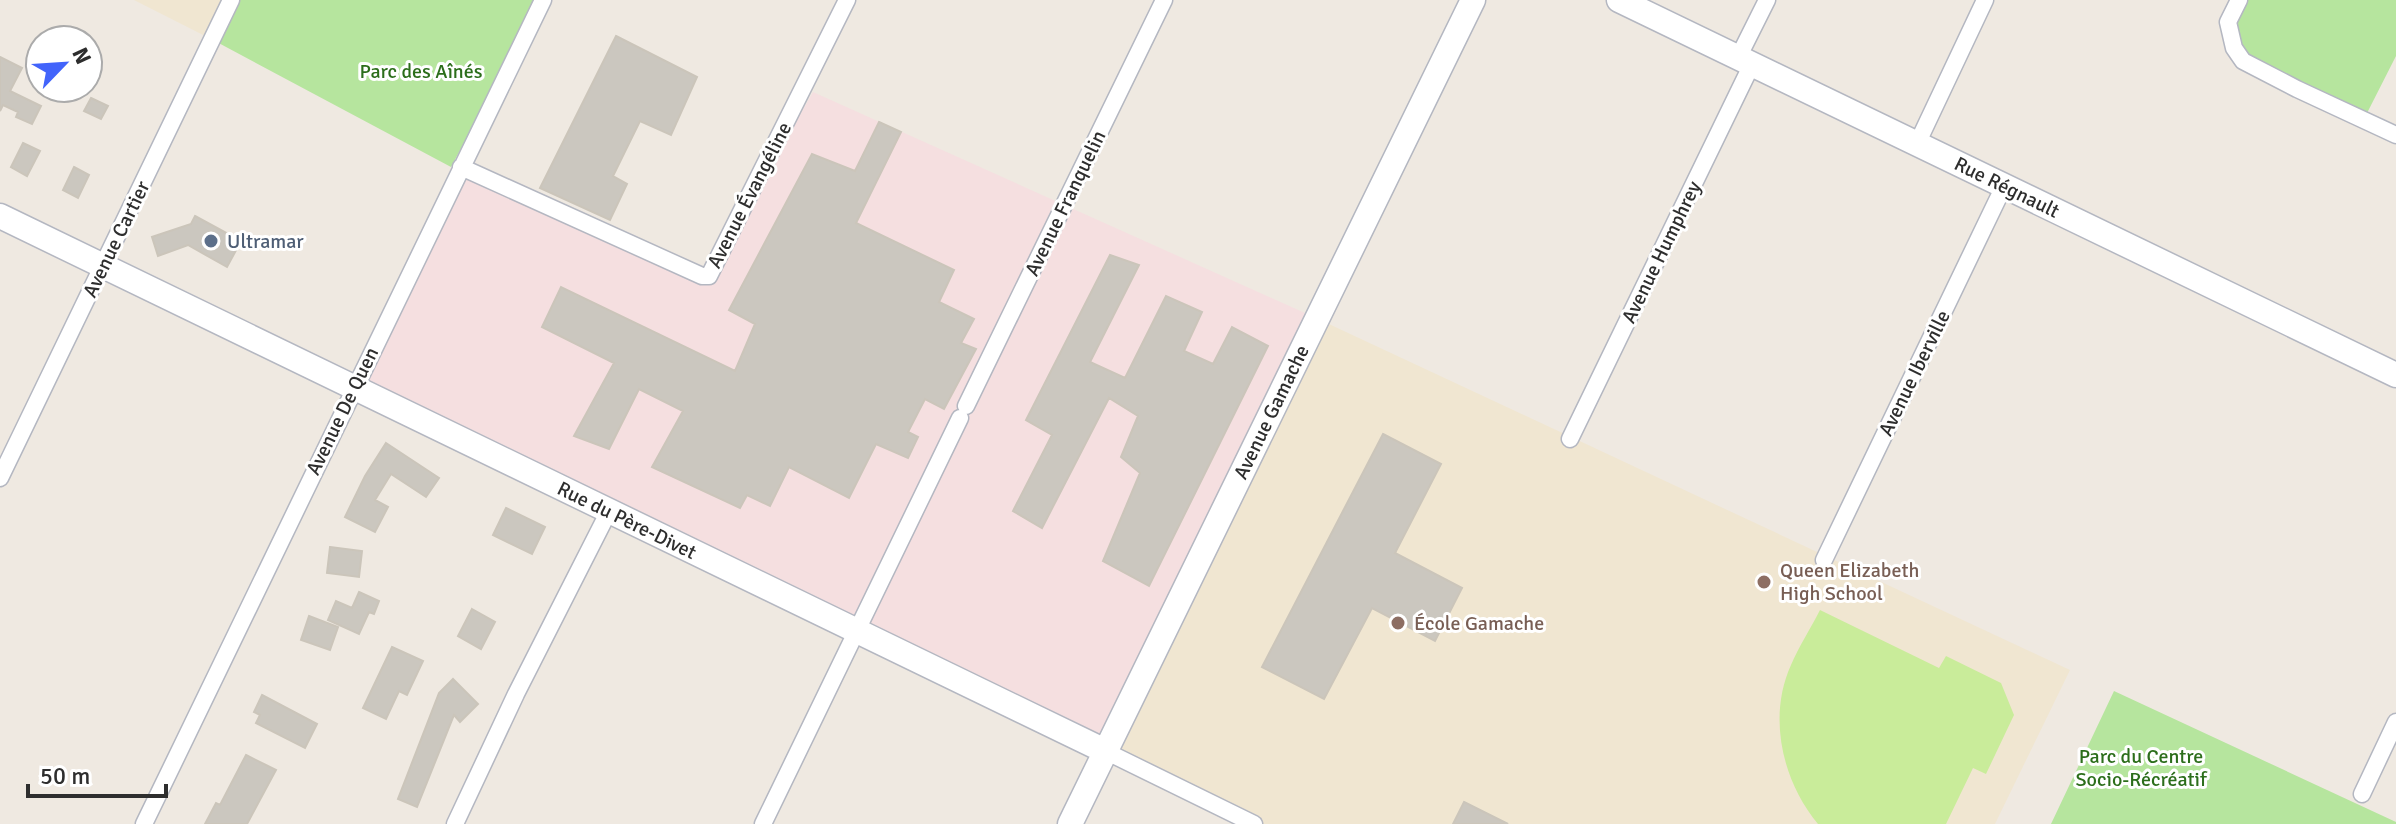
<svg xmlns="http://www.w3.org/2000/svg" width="2396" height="824" font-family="Signika,sans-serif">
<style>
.education{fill:#f0e6d1}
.medical{fill:#f5dfe0}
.green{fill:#b6e59e}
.pitch{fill:#c9ec9a}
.building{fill:#cbc7bf;stroke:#cbc5ba;stroke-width:2}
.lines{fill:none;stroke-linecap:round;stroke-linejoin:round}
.street-casing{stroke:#b4b7c1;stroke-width:19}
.secondary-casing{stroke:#b4b7c1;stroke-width:27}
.street{stroke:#fff;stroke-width:16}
.secondary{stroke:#fff;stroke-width:24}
.service-dot{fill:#5c6f8a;stroke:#fff;stroke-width:3}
.education-dot{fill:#8d6e63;stroke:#fff;stroke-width:3}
.labels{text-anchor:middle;stroke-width:6;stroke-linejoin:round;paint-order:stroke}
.park-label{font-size:20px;fill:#2c6e1b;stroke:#fff}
.street-label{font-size:20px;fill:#2e2e2e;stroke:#fff}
.service-label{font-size:20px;fill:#4e5e75;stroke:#fff;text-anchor:start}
.education-label{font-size:20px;fill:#785e54;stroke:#fff;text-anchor:start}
</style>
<rect width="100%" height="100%" fill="#efe9e1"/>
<path class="education" d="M134,0H232L213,40Z
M1316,318L2070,670L1995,824H1259L1105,751Z"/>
<path class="medical" d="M813,92L1316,318L1105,751L354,388L461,167L708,276Z"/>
<path class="green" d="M232,0H541L451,167L213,40Z
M2239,0H2396V56L2364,119L2243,61L2230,36Z
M2114,691L2396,822V824H2051Z"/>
<path class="pitch" d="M1820,610L1939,668L1946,656L2001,683L2014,715L1986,774L1973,768L1946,824H1818C1783,782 1767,718 1791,665C1799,646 1811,628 1820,610Z"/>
<path class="building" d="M616,36L697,77L671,135L640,121L613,176L627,184L610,220L540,188Z
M0,57L22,68L10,91L41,106L32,124L16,117L18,112L3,105L0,111Z
M91,98L108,106L101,119L84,111Z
M879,122L901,132L856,223L954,270L939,302L974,319L961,343L976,349L944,409L925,399L908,432L918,437L908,458L876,444L849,498L789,467L770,506L747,495L740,508L652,467L683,411L639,389L609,449L574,436L614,363L542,327L561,287L735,371L755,324L729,310L812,154L855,171Z
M23,143L40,151L27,176L11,167Z
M74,167L89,175L78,198L63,190Z
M195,216L241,241L227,267L188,245L158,256L152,237L191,224Z
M1110,255L1139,265L1090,362L1125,378L1166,296L1202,312L1184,351L1213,364L1232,327L1268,346L1149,586L1103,561L1140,473L1121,457L1138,416L1109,398L1042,528L1013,511L1052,435L1026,420Z
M1383,434L1441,464L1395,553L1462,588L1435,641L1372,608L1324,699L1262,667Z
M386,443L439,478L426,497L391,474L375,500L388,507L375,532L345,517L365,476Z
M506,508L545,527L532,554L493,535Z
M330,547L362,551L359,577L327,573Z
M359,592L379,601L374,614L369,612L359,634L328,620L336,601L352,608Z
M472,609L495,622L481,649L458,636Z
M309,616L338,627L330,650L301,640Z
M392,647L423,661L407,695L399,691L386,719L363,708Z
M453,679L478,704L460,722L454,715L417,807L398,799L439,693Z
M262,695L317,724L305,748L256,723L260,715L254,712Z
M246,755L276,770L247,824H205L216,803L220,805Z
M1464,802L1508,824H1453Z"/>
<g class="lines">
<g class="street-casing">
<path id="street" d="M2239,0L2228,22L2234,48L2243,61L2297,89L2396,135
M1738,58L1767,0
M1917,144L1985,0
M461,167L702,276H709L847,0
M966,406L1164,0
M1570,439L1752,64
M0,478L231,0
M1824,560L2004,186
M1105,751L1254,824
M2362,794L2396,722
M144,824L543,0
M455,824L516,694L609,511
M763,824L960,418"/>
</g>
<g class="secondary-casing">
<path id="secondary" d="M1619,0L2396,375
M0,216L1105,751
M1070,824L1473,0"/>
</g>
<use href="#street" class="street"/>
<use href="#secondary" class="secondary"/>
</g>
<circle class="service-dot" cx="211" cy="241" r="8"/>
<g class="education-dot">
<circle cx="1764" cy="582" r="8"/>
<circle cx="1398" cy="623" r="8"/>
</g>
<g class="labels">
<g class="park-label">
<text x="421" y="78">Parc des Aînés</text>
<text x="2141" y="763">Parc du Centre<tspan x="2141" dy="23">Socio-Récréatif</tspan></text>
</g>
<g class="street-label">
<text transform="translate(2007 187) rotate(26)" y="7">Rue Régnault</text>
<text transform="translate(749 195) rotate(-63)" y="7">Avenue Évangéline</text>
<text transform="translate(1065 203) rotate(-64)" y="7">Avenue Franquelin</text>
<text transform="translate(116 239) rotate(-64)" y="7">Avenue Cartier</text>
<text transform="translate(1661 252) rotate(-64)" y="7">Avenue Humphrey</text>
<text transform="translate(1914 373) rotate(-64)" y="7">Avenue Iberville</text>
<text transform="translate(342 411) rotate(-64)" y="7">Avenue De Quen</text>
<text transform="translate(1271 412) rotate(-64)" y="7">Avenue Gamache</text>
<text transform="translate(627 520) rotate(26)" y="7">Rue du Père-Divet</text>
</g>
<g class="service-label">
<text x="227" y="248">Ultramar</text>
</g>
<g class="education-label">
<text x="1780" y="577">Queen Elizabeth<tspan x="1780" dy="23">High School</tspan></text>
<text x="1414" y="630">École Gamache</text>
</g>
</g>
<g transform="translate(64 64) rotate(65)"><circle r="38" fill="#ffffff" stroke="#ababab" stroke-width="2"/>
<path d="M0-6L14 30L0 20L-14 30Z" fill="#4264fb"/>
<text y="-12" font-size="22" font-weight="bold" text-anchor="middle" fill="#2e2e2e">N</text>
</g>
<path d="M28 784v12h138v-12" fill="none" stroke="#2e2e2e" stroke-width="4"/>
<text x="40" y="784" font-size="24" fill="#2e2e2e" stroke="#ffffff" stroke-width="6" paint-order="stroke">50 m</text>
</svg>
